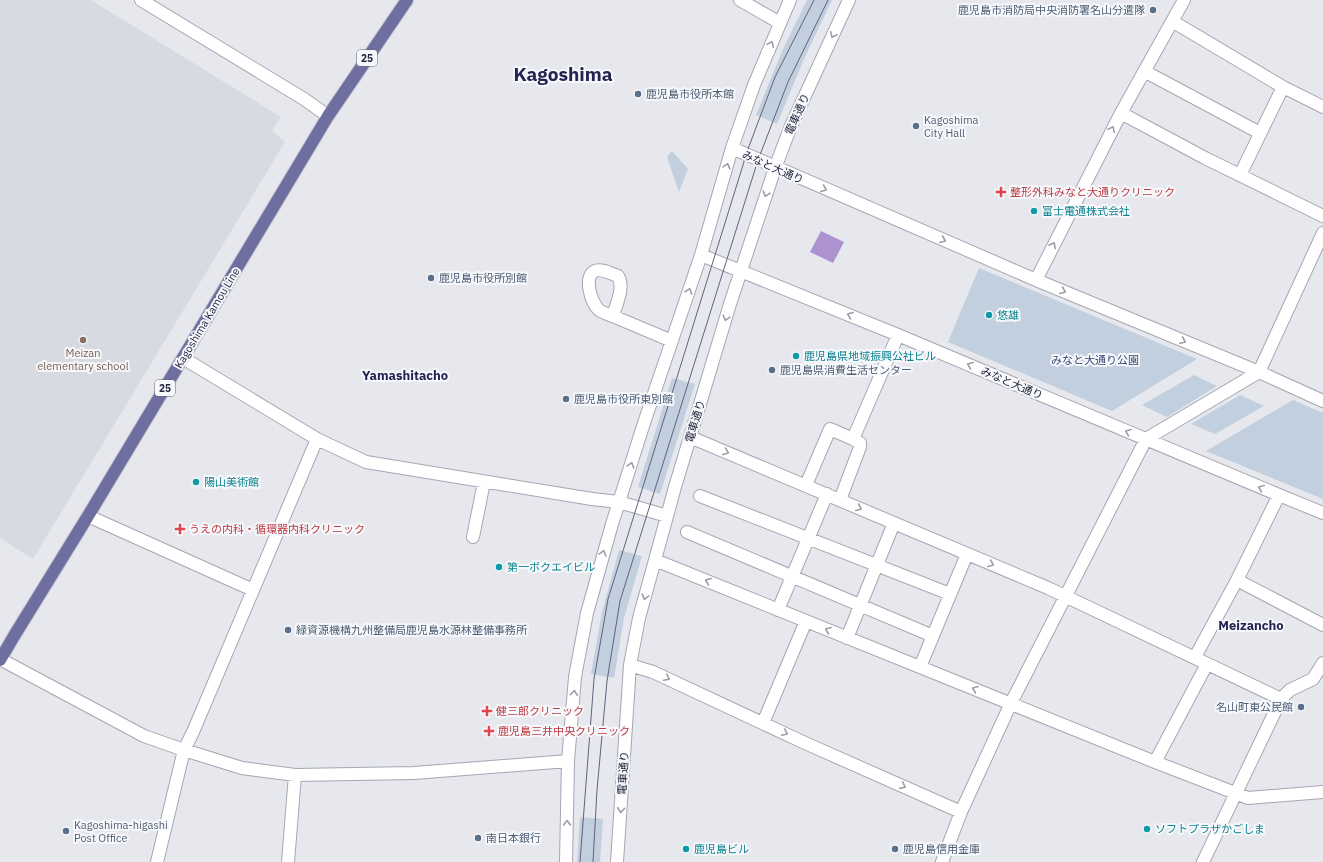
<svg xmlns="http://www.w3.org/2000/svg" width="1323" height="862" font-family="'IBM Plex Sans','Noto Sans JP',sans-serif">
<style>
.built{fill:#d8dae2}
.green{fill:#c1cfde}
.water{fill:#ac93cf}
.lines{fill:none;stroke-linecap:round;stroke-linejoin:round}
.minor-casing{stroke:#a5a6b3;stroke-width:14}
.major-casing{stroke:#c2c2ca;stroke-width:14}
.minor{stroke:#fff;stroke-width:12}
.major{stroke:#6f6ea1;stroke-width:12}
.tram{stroke:#61617b;stroke-width:1}
.oneway{stroke:#9d9da9}
.service-dot{fill:#5c6f8a;stroke:#f7f8fb;stroke-width:1.5}
.health-dot{fill:#e0444e;stroke:#f7f8fb;stroke-width:1.5}
.culture-dot{fill:#0f9aa8;stroke:#f7f8fb;stroke-width:1.5}
.education-dot{fill:#8d6e63;stroke:#f7f8fb;stroke-width:1.5}
.labels{text-anchor:middle;stroke-width:4;stroke-linejoin:round;paint-order:stroke}
.shield{fill:#f7f8fb;stroke:#656578;stroke-width:1}
.shield-label{font-size:10px;font-weight:bold;fill:#262640}
.service-label{font-size:11px;fill:#4e5e75;stroke:#f7f8fb;text-anchor:start}
.street-label{font-size:11px;fill:#262640;stroke:#f7f8fb}
.health-label{font-size:11px;fill:#be3a42;stroke:#f7f8fb;text-anchor:start}
.culture-label{font-size:11px;fill:#0d838f;stroke:#f7f8fb;text-anchor:start}
.education-label{font-size:11px;fill:#785e54;stroke:#f7f8fb}
.park-label{font-size:11px;fill:#334a74;stroke:#f7f8fb}
.quarter-label{font-size:13px;font-weight:bold;fill:#242351;stroke:#f7f8fb}
.town-label{font-size:19px;font-weight:bold;fill:#242351;stroke:#f7f8fb}
</style>
<rect width="100%" height="100%" fill="#e7e8ee"/>
<path class="built" d="M0,0H91L281,117L272,131L285,142L33,559L0,538Z"/>
<path class="green" d="M807,0H832L804,59L777,124L756,115L783,49Z
M672,151L688,169L679,192L667,157Z
M979,268L1197,359L1112,411L948,342Z
M1194,375L1217,386L1167,417L1142,405Z
M672,378L695,384L660,494L638,487Z
M1240,395L1264,406L1215,434L1191,424Z
M1293,400L1323,413V499L1206,451Z
M619,550L642,556L624,618L614,678L591,674L602,612Z
M580,817L603,819L600,862H577Z"/>
<path class="water" d="M821,231L844,242L833,263L810,252Z"/>
<g class="lines">
<g class="minor-casing">
<path id="minor" d="M141,0L304,99L328,116
M740,0L780,23
M1172,21L1283,87L1323,107
M1144,71L1260,133
M1121,113L1205,158L1323,216
M732,148L1036,280L1259,372L1323,401
M1240,175L1283,87
M701,255L898,335L1279,495L1323,513
M1036,280L1121,113L1184,0
M613,316C616,304 625,288 618,276C612,274 601,268 595,271C583,276 591,303 599,310C603,313 610,315 615,317C634,325 653,333 672,341
M183,358L317,439L366,462L592,499L619,502L667,516
M690,437L1048,588L1281,699
M806,485L830,429L853,439
M700,496L950,594
M840,500L860,447V443L853,439L898,335
M88,516L253,590
M687,532L933,636
M473,537L484,482
M655,560L1155,762L1248,798L1323,792
M1237,580L1323,625
M778,610L827,494
M847,638L894,523
M1195,657L1237,580L1279,495
M0,659L144,736L184,750L242,768L295,775L414,773L568,761
M630,665L653,672L805,743L961,812
M920,667L967,554
M763,723L806,621
M1155,762L1207,664
M157,862L184,750L193,732L317,439
M288,862L295,775
M566,862L568,761L575,677L587,613L612,524L644,423L701,255L732,148L754,85L790,0
M617,862L630,665L639,618L655,560L675,487L730,304L775,168L791,126L849,0
M942,862L961,812L1011,703L1146,439L1259,372L1323,233
M1203,862L1281,699L1290,690L1313,679L1323,663"/>
</g>
<g class="major-casing">
<path id="major" d="M0,660L14,636L88,516L328,116L407,0"/>
</g>
<use href="#minor" class="minor"/>
<use href="#major" class="major"/>
<path class="tram" d="M580,862L594,679L608,599L748,149L775,77L814,0
M593,862L597,790L607,681L620,601L758,160L788,82L828,0"/>
</g>
<defs><path id="oneway-chevron" d="M-2-3.5L2.5 0L-2 3.5" fill="none" stroke-width="1.6" stroke-linecap="round" stroke-linejoin="round"/></defs>
<g class="oneway">
<use href="#oneway-chevron" transform="translate(833 35) rotate(115)"/>
<use href="#oneway-chevron" transform="translate(771 44) rotate(-66)"/>
<use href="#oneway-chevron" transform="translate(1112 129) rotate(-63)"/>
<use href="#oneway-chevron" transform="translate(727 166) rotate(-74)"/>
<use href="#oneway-chevron" transform="translate(824 189) rotate(23)"/>
<use href="#oneway-chevron" transform="translate(766 194) rotate(108)"/>
<use href="#oneway-chevron" transform="translate(943 240) rotate(23)"/>
<use href="#oneway-chevron" transform="translate(1053 245) rotate(-63)"/>
<use href="#oneway-chevron" transform="translate(689 291) rotate(-71)"/>
<use href="#oneway-chevron" transform="translate(1063 291) rotate(23)"/>
<use href="#oneway-chevron" transform="translate(850 315) rotate(-158)"/>
<use href="#oneway-chevron" transform="translate(726 318) rotate(107)"/>
<use href="#oneway-chevron" transform="translate(1183 341) rotate(23)"/>
<use href="#oneway-chevron" transform="translate(970 365) rotate(-157)"/>
<use href="#oneway-chevron" transform="translate(1128 432) rotate(-158)"/>
<use href="#oneway-chevron" transform="translate(726 452) rotate(23)"/>
<use href="#oneway-chevron" transform="translate(631 465) rotate(-72)"/>
<use href="#oneway-chevron" transform="translate(1261 488) rotate(-157)"/>
<use href="#oneway-chevron" transform="translate(859 508) rotate(23)"/>
<use href="#oneway-chevron" transform="translate(603 553) rotate(-75)"/>
<use href="#oneway-chevron" transform="translate(991 564) rotate(23)"/>
<use href="#oneway-chevron" transform="translate(708 581) rotate(-158)"/>
<use href="#oneway-chevron" transform="translate(645 597) rotate(105)"/>
<use href="#oneway-chevron" transform="translate(828 630) rotate(-158)"/>
<use href="#oneway-chevron" transform="translate(667 678) rotate(26)"/>
<use href="#oneway-chevron" transform="translate(975 689) rotate(-158)"/>
<use href="#oneway-chevron" transform="translate(574 693) rotate(-85)"/>
<use href="#oneway-chevron" transform="translate(785 733) rotate(25)"/>
<use href="#oneway-chevron" transform="translate(903 786) rotate(24)"/>
<use href="#oneway-chevron" transform="translate(621 810) rotate(94)"/>
<use href="#oneway-chevron" transform="translate(567 823) rotate(-89)"/>
</g>
<g class="service-dot">
<circle cx="1153" cy="10" r="4"/>
<circle cx="638" cy="94" r="4"/>
<circle cx="916" cy="126" r="4"/>
<circle cx="431" cy="278" r="4"/>
<circle cx="772" cy="370" r="4"/>
<circle cx="566" cy="399" r="4"/>
<circle cx="288" cy="630" r="4"/>
<circle cx="1301" cy="707" r="4"/>
<circle cx="66" cy="831" r="4"/>
<circle cx="478" cy="838" r="4"/>
<circle cx="895" cy="849" r="4"/>
</g>
<g class="health-dot">
<path d="M999 186h4v4h4v4h-4v4h-4v-4h-4v-4h4z"/>
<path d="M178 523h4v4h4v4h-4v4h-4v-4h-4v-4h4z"/>
<path d="M485 705h4v4h4v4h-4v4h-4v-4h-4v-4h4z"/>
<path d="M487 725h4v4h4v4h-4v4h-4v-4h-4v-4h4z"/>
</g>
<g class="culture-dot">
<circle cx="1034" cy="211" r="4"/>
<circle cx="989" cy="315" r="4"/>
<circle cx="796" cy="356" r="4"/>
<circle cx="196" cy="482" r="4"/>
<circle cx="499" cy="567" r="4"/>
<circle cx="1147" cy="829" r="4"/>
<circle cx="686" cy="849" r="4"/>
</g>
<circle class="education-dot" cx="83" cy="340" r="4"/>
<g class="labels">
<g class="shield">
<rect x="357" y="50" width="20" height="16" rx="3"/>
<rect x="155" y="380" width="20" height="16" rx="3"/>
</g>
<g class="shield-label">
<text x="367" y="62">25</text>
<text x="165" y="392">25</text>
</g>
<g class="service-label">
<text x="1145" y="14" text-anchor="end">鹿児島市消防局中央消防署名山分遣隊</text>
<text x="646" y="98">鹿児島市役所本館</text>
<text x="924" y="124">Kagoshima<tspan x="924" dy="13">City Hall</tspan></text>
<text x="439" y="282">鹿児島市役所別館</text>
<text x="780" y="374">鹿児島県消費生活センター</text>
<text x="574" y="403">鹿児島市役所東別館</text>
<text x="296" y="634">緑資源機構九州整備局鹿児島水源林整備事務所</text>
<text x="1293" y="711" text-anchor="end">名山町東公民館</text>
<text x="74" y="829">Kagoshima-higashi<tspan x="74" dy="13">Post Office</tspan></text>
<text x="486" y="842">南日本銀行</text>
<text x="903" y="853">鹿児島信用金庫</text>
</g>
<g class="street-label">
<text transform="translate(797 114) rotate(-66)" y="4">電車通り</text>
<text transform="translate(773 167) rotate(24)" y="4">みなと大通り</text>
<text transform="translate(207 318) rotate(-59)" y="4">Kagoshima Kamou Line</text>
<text transform="translate(1012 383) rotate(23)" y="4">みなと大通り</text>
<text transform="translate(695 421) rotate(-73)" y="4">電車通り</text>
<text transform="translate(623 773) rotate(-86)" y="4">電車通り</text>
</g>
<g class="health-label">
<text x="1010" y="196">整形外科みなと大通りクリニック</text>
<text x="189" y="533">うえの内科・循環器内科クリニック</text>
<text x="496" y="715">健三郎クリニック</text>
<text x="498" y="735">鹿児島三井中央クリニック</text>
</g>
<g class="culture-label">
<text x="1042" y="215">富士電通株式会社</text>
<text x="997" y="319">悠雄</text>
<text x="804" y="360">鹿児島県地域振興公社ビル</text>
<text x="204" y="486">陽山美術館</text>
<text x="507" y="571">第一ボクエイビル</text>
<text x="1155" y="833">ソフトプラザかごしま</text>
<text x="694" y="853">鹿児島ビル</text>
</g>
<g class="education-label">
<text x="83" y="357">Meizan<tspan x="83" dy="13">elementary school</tspan></text>
</g>
<g class="park-label">
<text x="1095" y="364">みなと大通り公園</text>
</g>
<g class="quarter-label">
<text x="405" y="380">Yamashitacho</text>
<text x="1251" y="630">Meizancho</text>
</g>
<g class="town-label">
<text x="563" y="81">Kagoshima</text>
</g>
</g>
</svg>
